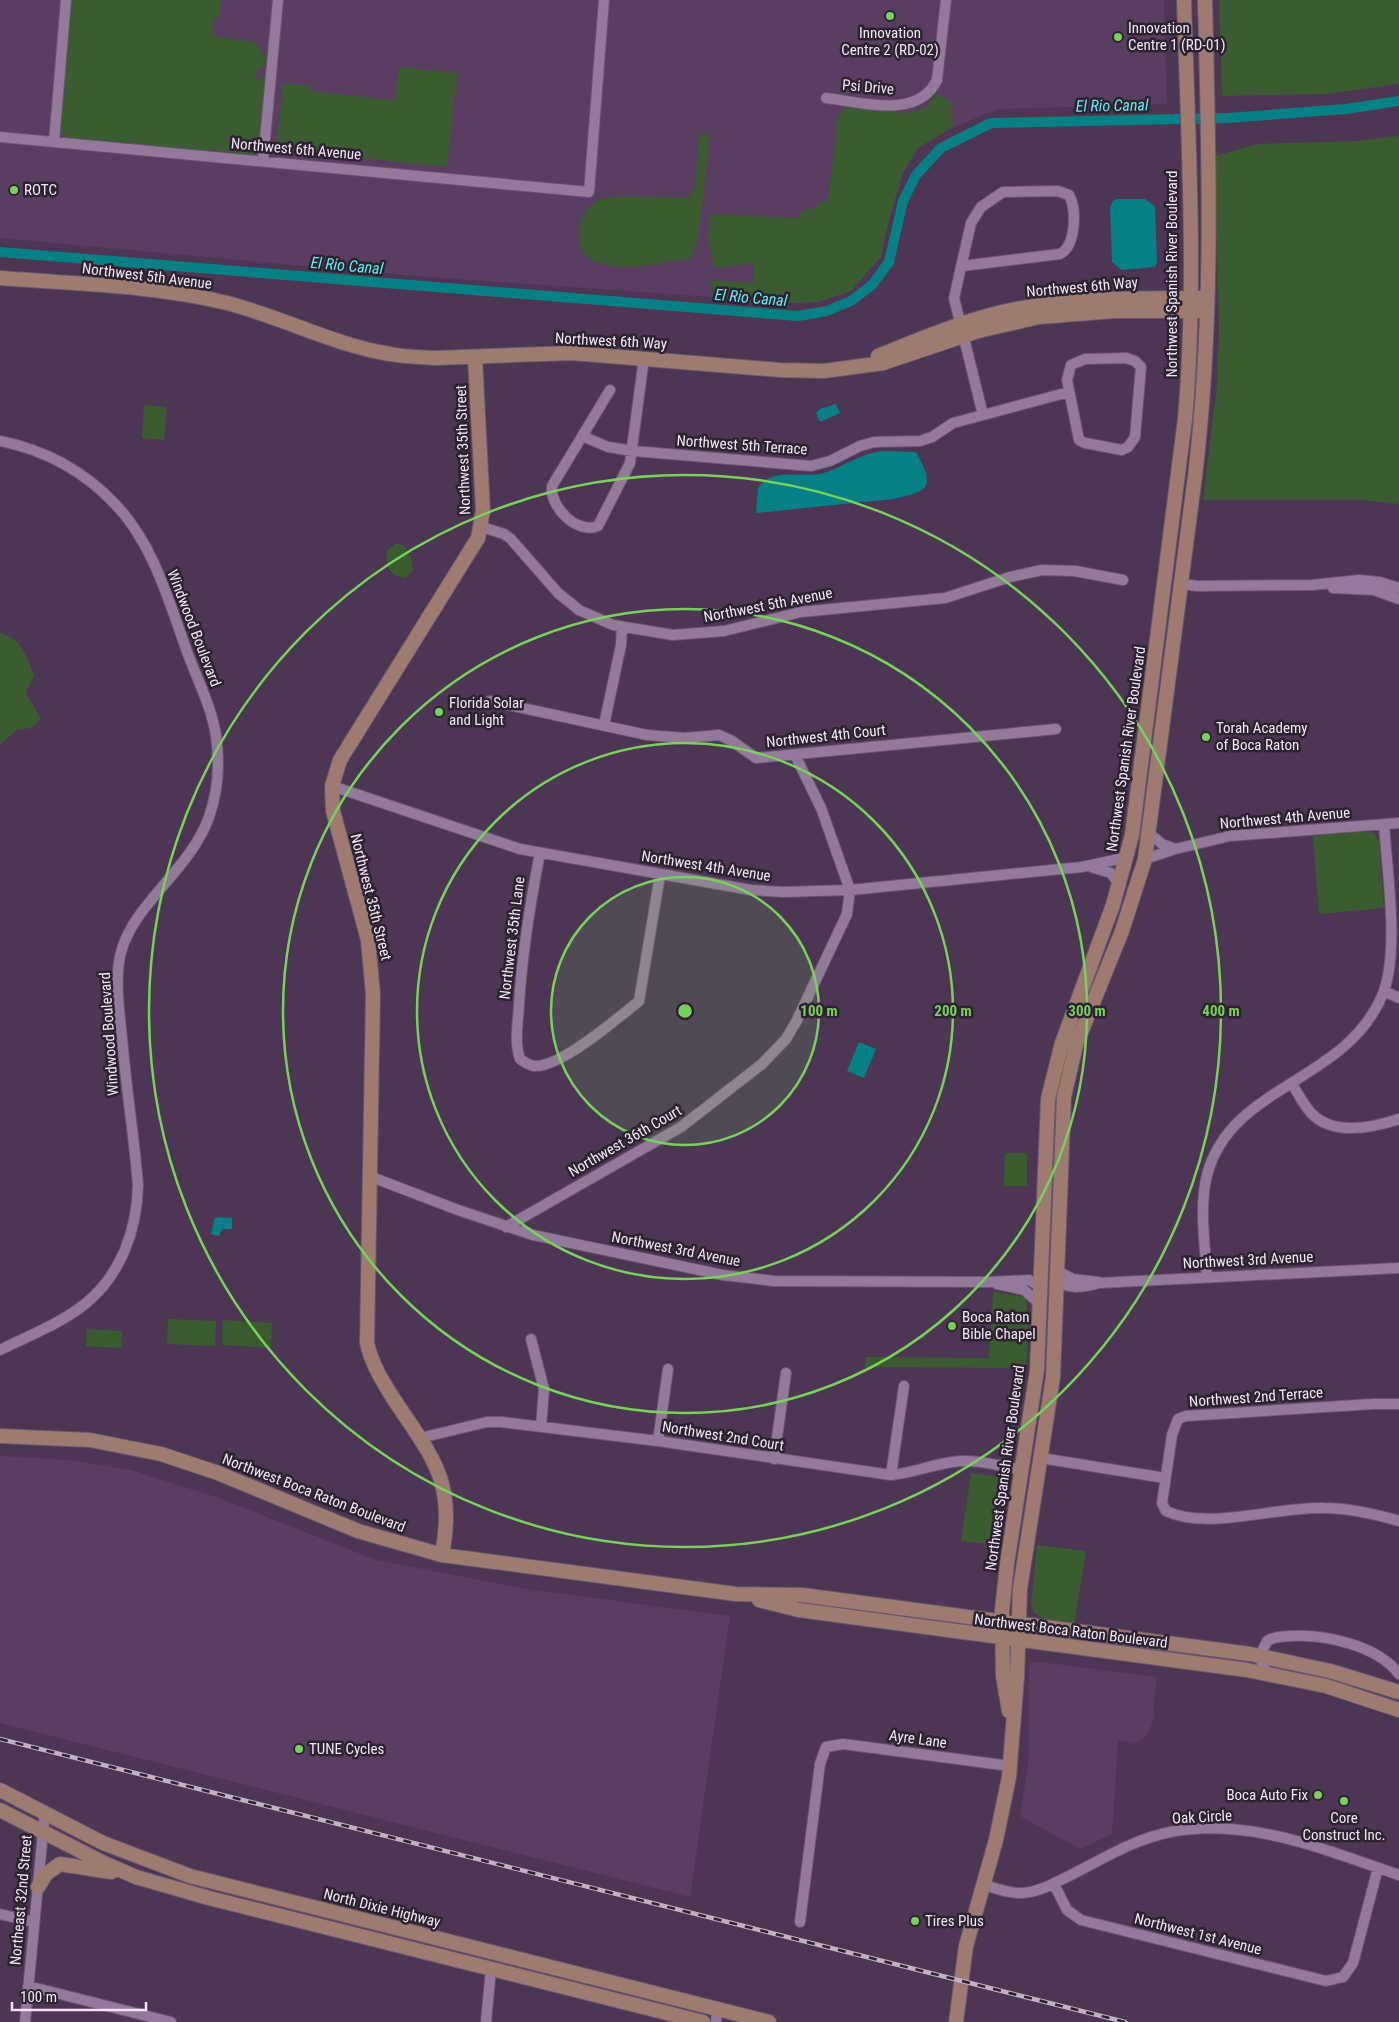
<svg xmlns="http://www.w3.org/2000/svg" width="1399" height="2022" font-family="'Roboto Condensed',sans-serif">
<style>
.built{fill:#5a3e62}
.green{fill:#3b5b30}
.water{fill:#068084}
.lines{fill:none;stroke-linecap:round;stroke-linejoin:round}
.canal{stroke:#068084;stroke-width:10}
.street-casing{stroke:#69556e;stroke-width:12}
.secondary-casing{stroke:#69556e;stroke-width:16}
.street{stroke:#93799a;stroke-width:10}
.secondary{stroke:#9d7b71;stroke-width:14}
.rail-casing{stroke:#c1b0c6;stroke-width:4.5}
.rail{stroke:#2d2230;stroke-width:2.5;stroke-dasharray:8;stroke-linecap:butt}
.ring{fill:none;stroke:#77d259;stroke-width:2.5}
.poi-dot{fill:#77d259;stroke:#2d2230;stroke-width:2}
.labels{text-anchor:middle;stroke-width:5;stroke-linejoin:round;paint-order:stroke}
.poi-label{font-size:15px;fill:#f3e4f7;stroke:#2d2230;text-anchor:start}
.street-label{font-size:15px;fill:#f3e4f7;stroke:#2d2230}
.water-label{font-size:16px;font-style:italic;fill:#5eedf2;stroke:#2d2230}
.centre{fill:#77d259;stroke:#2d2230;stroke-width:2.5}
.ring-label{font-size:15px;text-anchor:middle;font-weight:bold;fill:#77d259;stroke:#2d2230;stroke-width:5;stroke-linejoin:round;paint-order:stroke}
</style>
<rect width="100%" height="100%" fill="#4d3654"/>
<path class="built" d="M0,0H1164L1167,104L998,109L950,129L918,148L903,173L889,219L881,257L851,291L817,302L763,304L713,297L416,276L0,238Z
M0,1456L68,1460L131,1470L219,1498L376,1560L526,1589L730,1616L690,1897L0,1723Z
M1041,1662L1157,1677L1153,1711L1155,1717L1147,1735L1139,1742L1118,1741L1112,1834L1080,1849L1020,1816L1029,1759V1663Z"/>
<path class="green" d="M72,0H222L218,19H214L213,32L216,37L252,41L257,44L266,58L265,65L254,74L258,80L266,74L259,149L252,155L65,137L59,132Z
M1219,0H1399V84L1327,94L1222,96Z
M399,67L457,73L447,167L276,149L283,83L311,86V91L395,100Z
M936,93L951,102V128L918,148L903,173L889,219L881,257L851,291L819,302L763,304L713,297L712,280L753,283L754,263L714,268L708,238L711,214L799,218L802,210L814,209L821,202L828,201L838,116L847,107L905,113L926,108Z
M699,134L710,135L700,227L692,258C661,263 574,285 579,231C580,218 587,206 599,200C616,193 668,199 690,197L695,187Z
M1399,136V504L1363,500H1203L1217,386L1219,329L1215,156L1257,144L1357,141Z
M144,405L167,407L164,440L142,438Z
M396,543C409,545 412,559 413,570L406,578C391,578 385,565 387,551Z
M0,633C22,638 26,656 34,675L26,693L41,719L31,728L17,730L0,745Z
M1365,831L1374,833L1379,842L1384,908L1319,914L1313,833Z
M1005,1153H1027V1186H1004Z
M993,1292L1020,1296L1026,1299L1029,1329L1026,1368L865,1367V1357L989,1358Z
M168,1319L216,1321L215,1346L167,1344Z
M223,1320L272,1323L271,1348L222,1345Z
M87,1329L122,1331V1348L86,1346Z
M971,1473L1001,1477L1010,1481L995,1545L961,1541Z
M1037,1545L1086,1551L1074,1625L1048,1621L1034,1613L1031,1605Z"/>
<path class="water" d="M1117,199H1145L1155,206L1157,261L1155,267L1122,270L1112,262L1110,207L1113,201Z
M836,404L840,413L820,422L816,413L820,409Z
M883,451L916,452C935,487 931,491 893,499L756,513L758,488C773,466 802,479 824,473C845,466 859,454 883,451Z
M859,1042L876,1049L864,1078L847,1071Z
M215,1217L232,1218V1229H222L219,1236L211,1234Z"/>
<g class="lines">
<path class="canal" d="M0,252L798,316L827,311L851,301L872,285L889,262L903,201L916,175L941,148L991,123L1228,118L1346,109L1399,101"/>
<g class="street-casing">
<path id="street" d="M826,98C861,102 918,120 937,80L946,0
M0,137L589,192L604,0
M54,142L66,0
M263,161L278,0
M962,266L1060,254C1076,246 1077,209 1069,195L1058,191L1003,192L981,207L971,223L954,298L983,415
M1126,358L1135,361L1141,367L1135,437L1128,447L1122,450L1085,443L1079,440L1067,380L1071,365L1085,359Z
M610,390L552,486C549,506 577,535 598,526L630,463L644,358
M582,436L608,447L633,451L811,466L830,461L860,446L874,442L920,441L932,437L953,423L1069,392
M0,441C45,450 85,472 116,505C155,546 170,606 189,657C199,683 212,709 216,736C220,763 218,791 209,817C190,871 131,905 120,956C115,982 119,1011 122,1038C126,1087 134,1136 138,1185C137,1230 121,1275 85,1304C60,1324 28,1336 0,1350
M482,527L504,534L511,539L558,593L579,610L613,625L673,635L724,631L801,612L945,598L1010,577L1042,570L1075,571L1123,580
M1182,584L1197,586L1312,585L1359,580L1380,582L1399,588
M1333,588L1374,590L1399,599
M490,701L647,735L685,738L719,735L732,741L756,758L1056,729
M604,725L621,645L622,627
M332,786L520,849L751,890L783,892L850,890L1082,867L1119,859L1128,854
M1149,833L1162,844L1175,849
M540,853C530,904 522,954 519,1005C518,1023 514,1042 520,1059C524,1062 529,1065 534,1066C560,1068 618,1018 639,1001L660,875
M1145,859L1175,849L1230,836L1399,823
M1091,867L1111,873L1120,886
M1384,991L1399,998
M1292,1084C1298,1093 1303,1104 1311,1113C1333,1136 1372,1128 1399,1119
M369,1176L458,1210L533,1235L723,1275L774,1281L989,1282L1029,1280L1040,1286
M506,1227L681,1127L762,1064L786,1039L796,1022L847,914L850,890L821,808L795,755
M1057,1271L1073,1279L1098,1282
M1207,1277C1205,1245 1199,1207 1207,1175C1231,1083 1349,1083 1384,991C1399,947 1387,871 1384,824
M1057,1281C1070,1290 1085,1287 1099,1283L1399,1268
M997,1284L1024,1290L1039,1303
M531,1339L544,1389L541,1427
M1399,1404H1373L1186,1416L1178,1419L1172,1435L1162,1503L1166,1511C1209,1531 1277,1506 1324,1508C1350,1508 1375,1514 1399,1521
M420,1438L487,1422H501L658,1441L891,1475C912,1473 931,1465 952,1462C974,1458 1000,1466 1022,1470
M658,1441L668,1369
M1041,1458L1165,1478
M774,1459L786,1373
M891,1475L904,1386
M1269,1674L1263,1667L1260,1656L1267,1641C1274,1636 1282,1637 1290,1636C1324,1634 1377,1645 1399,1674
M982,1884C995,1888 1009,1894 1023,1893C1040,1892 1058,1881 1073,1874C1104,1858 1135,1839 1170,1832C1250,1817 1325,1850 1399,1875
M1054,1884L1067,1910L1081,1920L1326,1981L1343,1977L1353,1963L1378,1868
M0,1914L34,1922
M800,1922L820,1764L826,1747L843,1744L1010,1766
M28,1986L171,2022
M25,2022L45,1811
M486,2022L491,1969
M716,2022L717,2009"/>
</g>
<g class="secondary-casing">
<path id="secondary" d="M0,278C75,284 153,285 227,303C282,317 334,345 390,354C405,357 420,357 435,358L572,353L780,370L824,371L883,363L978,331L1039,317L1114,311H1198
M878,356C925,337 972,317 1022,308C1081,296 1141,299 1200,298
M0,1436L90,1440L161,1454L218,1473L358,1531L442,1555L736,1594L802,1595L1250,1654L1330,1671L1399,1692
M442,1555C456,1482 433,1458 395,1401C383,1382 372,1365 367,1343L373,994L368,940L333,811L332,786L340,760L478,538L483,511L475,357
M759,1600L799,1610L1247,1670L1326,1686L1399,1710
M1009,1711L1003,1676L1002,1611L1007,1564L1037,1370L1048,1099L1062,1043L1113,905L1132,835L1185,419C1197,280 1188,139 1184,0
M0,1790L103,1843L190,1876L769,2022
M0,1810L104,1863L136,1877L209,1898L703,2022
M38,1887L46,1874L60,1864L111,1872
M956,2022L966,1946L996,1840L1009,1777L1017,1677L1020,1589L1053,1377L1064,1097L1076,1045L1122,931L1145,859L1195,476C1214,318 1209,159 1205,0"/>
</g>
<use href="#street" class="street"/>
<use href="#secondary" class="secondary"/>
<g class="rail-casing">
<path id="rail" d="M0,1739L1125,2022"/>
</g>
<use href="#rail" class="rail"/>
</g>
<circle cx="685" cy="1011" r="134" fill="#77d259" fill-opacity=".12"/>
<g class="ring">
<circle cx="685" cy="1011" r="134"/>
<circle cx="685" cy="1011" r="268"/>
<circle cx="685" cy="1011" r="402"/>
<circle cx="685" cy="1011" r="536"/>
</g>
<g class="poi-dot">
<circle cx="890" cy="16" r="5"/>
<circle cx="1118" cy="37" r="5"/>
<circle cx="14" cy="190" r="5"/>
<circle cx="439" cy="712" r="5"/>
<circle cx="1206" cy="737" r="5"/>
<circle cx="952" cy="1326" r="5"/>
<circle cx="299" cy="1749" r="5"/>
<circle cx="1318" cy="1795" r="5"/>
<circle cx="1344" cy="1801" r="5"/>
<circle cx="915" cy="1921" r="5"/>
</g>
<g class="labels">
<g class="poi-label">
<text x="1128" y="33">Innovation<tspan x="1128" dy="17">Centre 1 (RD-01)</tspan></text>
<text x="890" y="38" text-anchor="middle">Innovation<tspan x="890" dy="17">Centre 2 (RD-02)</tspan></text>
<text x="24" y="195">ROTC</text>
<text x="449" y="708">Florida Solar<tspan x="449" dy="17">and Light</tspan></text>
<text x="1216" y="733">Torah Academy<tspan x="1216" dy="17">of Boca Raton</tspan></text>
<text x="962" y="1322">Boca Raton<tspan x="962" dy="17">Bible Chapel</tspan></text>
<text x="309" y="1754">TUNE Cycles</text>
<text x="1308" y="1800" text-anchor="end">Boca Auto Fix</text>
<text x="1344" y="1823" text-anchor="middle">Core<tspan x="1344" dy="17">Construct Inc.</tspan></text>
<text x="925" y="1926">Tires Plus</text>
</g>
<g class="street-label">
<text transform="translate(868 87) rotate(5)" y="5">Psi Drive</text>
<text transform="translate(296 149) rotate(5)" y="5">Northwest 6th Avenue</text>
<text transform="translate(1172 274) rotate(-90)" y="5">Northwest Spanish River Boulevard</text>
<text transform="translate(147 276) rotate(7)" y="5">Northwest 5th Avenue</text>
<text transform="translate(1082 287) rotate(-5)" y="5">Northwest 6th Way</text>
<text transform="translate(611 341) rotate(3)" y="5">Northwest 6th Way</text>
<text transform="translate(742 445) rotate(4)" y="5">Northwest 5th Terrace</text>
<text transform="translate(463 450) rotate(-92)" y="5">Northwest 35th Street</text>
<text transform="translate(768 605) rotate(-11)" y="5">Northwest 5th Avenue</text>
<text transform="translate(194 628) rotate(69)" y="5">Windwood Boulevard</text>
<text transform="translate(826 736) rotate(-6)" y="5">Northwest 4th Court</text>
<text transform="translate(1126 749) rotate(-82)" y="5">Northwest Spanish River Boulevard</text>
<text transform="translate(1285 818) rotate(-5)" y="5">Northwest 4th Avenue</text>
<text transform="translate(706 866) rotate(9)" y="5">Northwest 4th Avenue</text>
<text transform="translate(371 897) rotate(76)" y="5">Northwest 35th Street</text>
<text transform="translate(512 938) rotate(-83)" y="5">Northwest 35th Lane</text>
<text transform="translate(109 1034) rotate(-94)" y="5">Windwood Boulevard</text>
<text transform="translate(625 1141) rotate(-30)" y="5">Northwest 36th Court</text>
<text transform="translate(676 1249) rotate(11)" y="5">Northwest 3rd Avenue</text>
<text transform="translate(1248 1260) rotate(-3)" y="5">Northwest 3rd Avenue</text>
<text transform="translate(1256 1397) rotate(-4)" y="5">Northwest 2nd Terrace</text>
<text transform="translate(723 1436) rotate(9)" y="5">Northwest 2nd Court</text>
<text transform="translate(1005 1468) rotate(-82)" y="5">Northwest Spanish River Boulevard</text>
<text transform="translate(314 1493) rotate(21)" y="5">Northwest Boca Raton Boulevard</text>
<text transform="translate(1071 1631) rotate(7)" y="5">Northwest Boca Raton Boulevard</text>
<text transform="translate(918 1739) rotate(8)" y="5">Ayre Lane</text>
<text transform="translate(1202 1817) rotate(-3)" y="5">Oak Circle</text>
<text transform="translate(21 1900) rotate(-85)" y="5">Northeast 32nd Street</text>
<text transform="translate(382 1908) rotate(14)" y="5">North Dixie Highway</text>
<text transform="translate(1198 1934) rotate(14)" y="5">Northwest 1st Avenue</text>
</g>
<g class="water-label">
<text transform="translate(1112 105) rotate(-1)" y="6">El Rio Canal</text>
<text transform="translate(347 265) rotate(5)" y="6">El Rio Canal</text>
<text transform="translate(751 297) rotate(5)" y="6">El Rio Canal</text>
</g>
</g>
<circle cx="685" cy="1011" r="8" class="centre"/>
<g class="ring-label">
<text x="819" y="1016">100 m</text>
<text x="953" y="1016">200 m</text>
<text x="1087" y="1016">300 m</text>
<text x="1221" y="1016">400 m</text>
</g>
<path d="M12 2002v8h134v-8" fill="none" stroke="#f3e4f7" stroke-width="2.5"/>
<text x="20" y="2002" font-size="15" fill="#f3e4f7" stroke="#2d2230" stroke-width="4" paint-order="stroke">100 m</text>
</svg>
